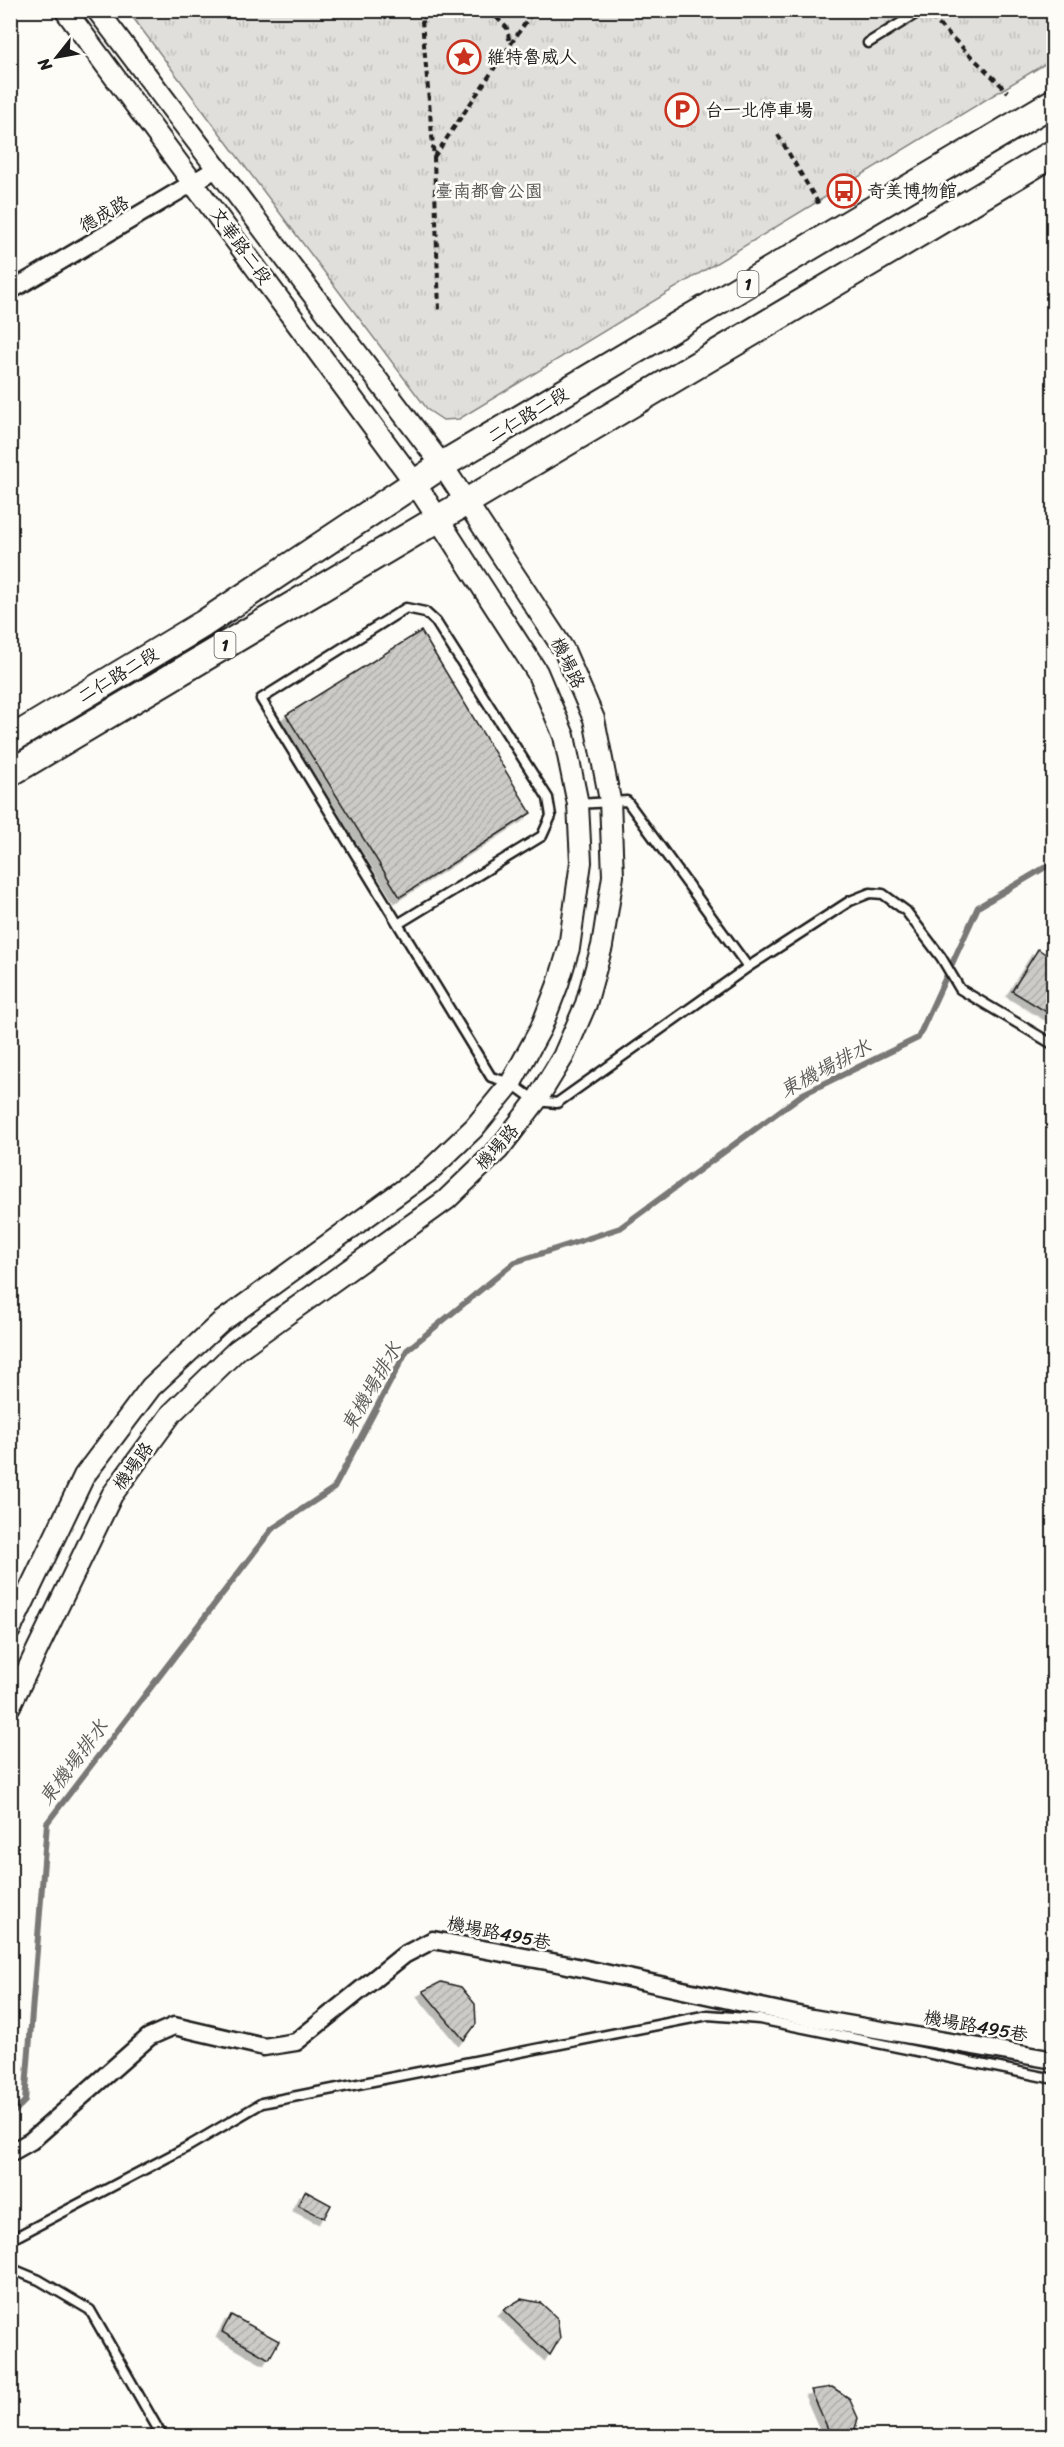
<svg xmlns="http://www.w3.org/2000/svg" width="1064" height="2447" font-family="Sriracha,'LXGW WenKai TC',sans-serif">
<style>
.park{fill:url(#park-tufts);stroke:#7e7e7c;stroke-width:1.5}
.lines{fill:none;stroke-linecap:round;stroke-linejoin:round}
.stream{stroke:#797876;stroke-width:6}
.building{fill:url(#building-hatch);stroke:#1c1c1c;stroke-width:1.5;filter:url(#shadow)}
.service-casing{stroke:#1c1c1c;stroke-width:13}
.minor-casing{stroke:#1c1c1c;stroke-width:21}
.tertiary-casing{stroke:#1c1c1c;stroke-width:24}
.primary-casing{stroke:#1c1c1c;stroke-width:30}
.path{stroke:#1c1c1c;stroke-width:4;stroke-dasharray:6 4.5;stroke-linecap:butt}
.service{stroke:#fdfcf7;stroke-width:8}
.minor{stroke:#fdfcf7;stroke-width:16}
.tertiary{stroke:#fdfcf7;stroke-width:20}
.primary{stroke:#fdfcf7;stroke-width:26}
.labels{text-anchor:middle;stroke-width:5;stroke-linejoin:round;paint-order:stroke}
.shield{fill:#fdfcf7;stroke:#605f5e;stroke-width:1.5}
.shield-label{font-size:16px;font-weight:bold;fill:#1c1c1c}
.poi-label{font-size:18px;fill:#1c1c1c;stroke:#fdfcf7;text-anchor:start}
.park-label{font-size:18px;fill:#575655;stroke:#fdfcf7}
.street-label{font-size:18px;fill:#1c1c1c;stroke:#fdfcf7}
.water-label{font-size:20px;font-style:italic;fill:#5a5a58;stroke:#fdfcf7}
</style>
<defs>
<pattern id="park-tufts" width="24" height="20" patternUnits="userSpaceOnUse" patternTransform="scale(1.5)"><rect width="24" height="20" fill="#e0dfdb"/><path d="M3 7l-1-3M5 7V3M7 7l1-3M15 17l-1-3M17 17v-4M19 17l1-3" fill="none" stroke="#c0bfbb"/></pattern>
<pattern id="building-hatch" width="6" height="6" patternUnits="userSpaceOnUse" patternTransform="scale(1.5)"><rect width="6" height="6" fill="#cccbc8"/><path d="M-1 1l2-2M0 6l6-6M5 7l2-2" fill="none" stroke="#afaeab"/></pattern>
<filter id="shadow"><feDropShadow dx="-5.5" dy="5.5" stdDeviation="0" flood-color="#0004"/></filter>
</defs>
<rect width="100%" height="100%" fill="#fdfcf7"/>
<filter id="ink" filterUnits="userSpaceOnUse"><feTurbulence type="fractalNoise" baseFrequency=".0167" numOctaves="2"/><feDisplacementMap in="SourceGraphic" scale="12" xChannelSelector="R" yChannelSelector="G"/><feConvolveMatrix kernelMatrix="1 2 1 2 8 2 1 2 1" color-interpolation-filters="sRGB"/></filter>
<g filter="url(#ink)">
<path class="park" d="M128,11H1053V59L459,419L443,420L428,410Z"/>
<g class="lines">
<path class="stream" d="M10,2116L25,2101L47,1823L272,1529L334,1488L407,1350L515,1262L620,1228L803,1094L918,1038L978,907L1054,862"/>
</g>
<path class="building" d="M421,631L531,813L400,897L286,715Z
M1038,949L1053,959V1016L1012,991Z
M441,1982L461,1987L475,2004L476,2024L464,2040L423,1991Z
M305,2191L331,2205L324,2218L298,2205Z
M521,2299L541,2303L557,2318L560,2338L550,2355L503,2310Z
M231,2315L279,2341L269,2359L222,2332Z
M832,2387L849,2398L858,2418L853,2436H831L811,2390Z"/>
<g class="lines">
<g class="service-casing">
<path id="service" d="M868,43L922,10
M578,804L627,801L748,967
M398,924L542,836L551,816L548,798L436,622L425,612L406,608L261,699L491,1077L511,1083L536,1101L557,1103L748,967L850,901L870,893L883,894L906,911L941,957L960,989L1054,1045
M10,2240L189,2146L262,2103L708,2015L759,2019L1054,2079
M10,2268L39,2280L90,2310L162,2436"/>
</g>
<g class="minor-casing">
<path id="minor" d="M10,291L216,169
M10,2153L31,2141L149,2037L174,2026L264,2047L296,2042L404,1955L433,1940L563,1964L812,2018L1054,2060"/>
</g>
<g class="tertiary-casing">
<path id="tertiary" d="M10,1630L84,1476L151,1387L221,1322L428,1172L474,1128L511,1083L541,1028L558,984L569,948L581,862L578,804L564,736L537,672L415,483L65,10
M10,1706L112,1495L172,1413L237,1350L446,1200L499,1149L536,1101L563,1057L586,1004L602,946L613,876L610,800L594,719L564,650L442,465L97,10"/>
</g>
<g class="primary-casing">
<path id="primary" d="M10,740L203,624L442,465L1054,102
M10,773L1054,153"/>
</g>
<path class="path" d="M421,10L434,158L439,311
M489,10L507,28L510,44
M931,17L1008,92
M422,18L431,10
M778,135L820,206
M434,157L534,10"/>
<use href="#service" class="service"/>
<use href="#minor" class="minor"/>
<use href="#tertiary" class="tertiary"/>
<use href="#primary" class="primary"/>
</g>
</g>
<defs>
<g id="sight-ring" transform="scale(1.725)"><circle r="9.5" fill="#fdfcf7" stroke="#c8321e" stroke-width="1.5"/><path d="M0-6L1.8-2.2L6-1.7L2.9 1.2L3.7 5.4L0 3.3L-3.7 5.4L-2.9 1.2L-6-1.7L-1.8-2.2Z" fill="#c8321e"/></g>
<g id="parking-ring" transform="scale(1.725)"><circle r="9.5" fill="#fdfcf7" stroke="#c8321e" stroke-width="1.5"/><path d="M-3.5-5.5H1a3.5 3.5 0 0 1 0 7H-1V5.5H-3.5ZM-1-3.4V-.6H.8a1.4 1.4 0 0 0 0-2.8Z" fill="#c8321e"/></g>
<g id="bus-ring" transform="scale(1.725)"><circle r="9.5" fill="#fdfcf7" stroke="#c8321e" stroke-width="1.5"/><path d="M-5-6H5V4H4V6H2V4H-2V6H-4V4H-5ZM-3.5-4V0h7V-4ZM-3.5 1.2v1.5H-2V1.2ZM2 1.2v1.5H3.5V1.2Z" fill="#c8321e"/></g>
</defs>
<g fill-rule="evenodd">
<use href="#sight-ring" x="464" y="57"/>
<use href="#parking-ring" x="682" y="110"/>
<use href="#bus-ring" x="844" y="191"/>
</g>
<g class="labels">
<g class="shield">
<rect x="737.5" y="271" width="21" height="26" rx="4.5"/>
<rect x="214.5" y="632" width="21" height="26" rx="4.5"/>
</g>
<g class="shield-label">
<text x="748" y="290">1</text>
<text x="225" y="651">1</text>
</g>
<g class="poi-label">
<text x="487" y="63">維特魯威人</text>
<text x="705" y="116">台一北停車場</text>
<text x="867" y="197">奇美博物館</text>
</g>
<g class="park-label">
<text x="489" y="197">臺南都會公園</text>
</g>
<g class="street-label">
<text transform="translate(104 214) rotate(-30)" y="6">德成路</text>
<text transform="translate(241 246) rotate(54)" y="6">文華路二段</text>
<text transform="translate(528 415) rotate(-31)" y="6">二仁路二段</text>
<text transform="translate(568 663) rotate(64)" y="6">機場路</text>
<text transform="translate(118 675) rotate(-31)" y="6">二仁路二段</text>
<text transform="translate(497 1147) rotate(-48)" y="6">機場路</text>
<text transform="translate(133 1466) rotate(-54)" y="6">機場路</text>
<text transform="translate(499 1933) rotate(11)" y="6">機場路495巷</text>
<text transform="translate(976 2026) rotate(10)" y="6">機場路495巷</text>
</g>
<g class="water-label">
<text transform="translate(825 1068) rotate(-28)" y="7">東機場排水</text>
<text transform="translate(371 1387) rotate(-60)" y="7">東機場排水</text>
<text transform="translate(73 1762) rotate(-53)" y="7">東機場排水</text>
</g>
</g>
<rect width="1064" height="2447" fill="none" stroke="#fdfcf7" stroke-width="36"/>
<rect x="18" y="18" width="1028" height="2411" fill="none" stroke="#1c1c1c" stroke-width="2" filter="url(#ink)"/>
<g transform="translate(57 57) rotate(239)" stroke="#fdfcf7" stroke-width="4.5" paint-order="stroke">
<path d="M0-4.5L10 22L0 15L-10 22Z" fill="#1c1c1c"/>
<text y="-9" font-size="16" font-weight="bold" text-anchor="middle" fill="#1c1c1c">N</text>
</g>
</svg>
